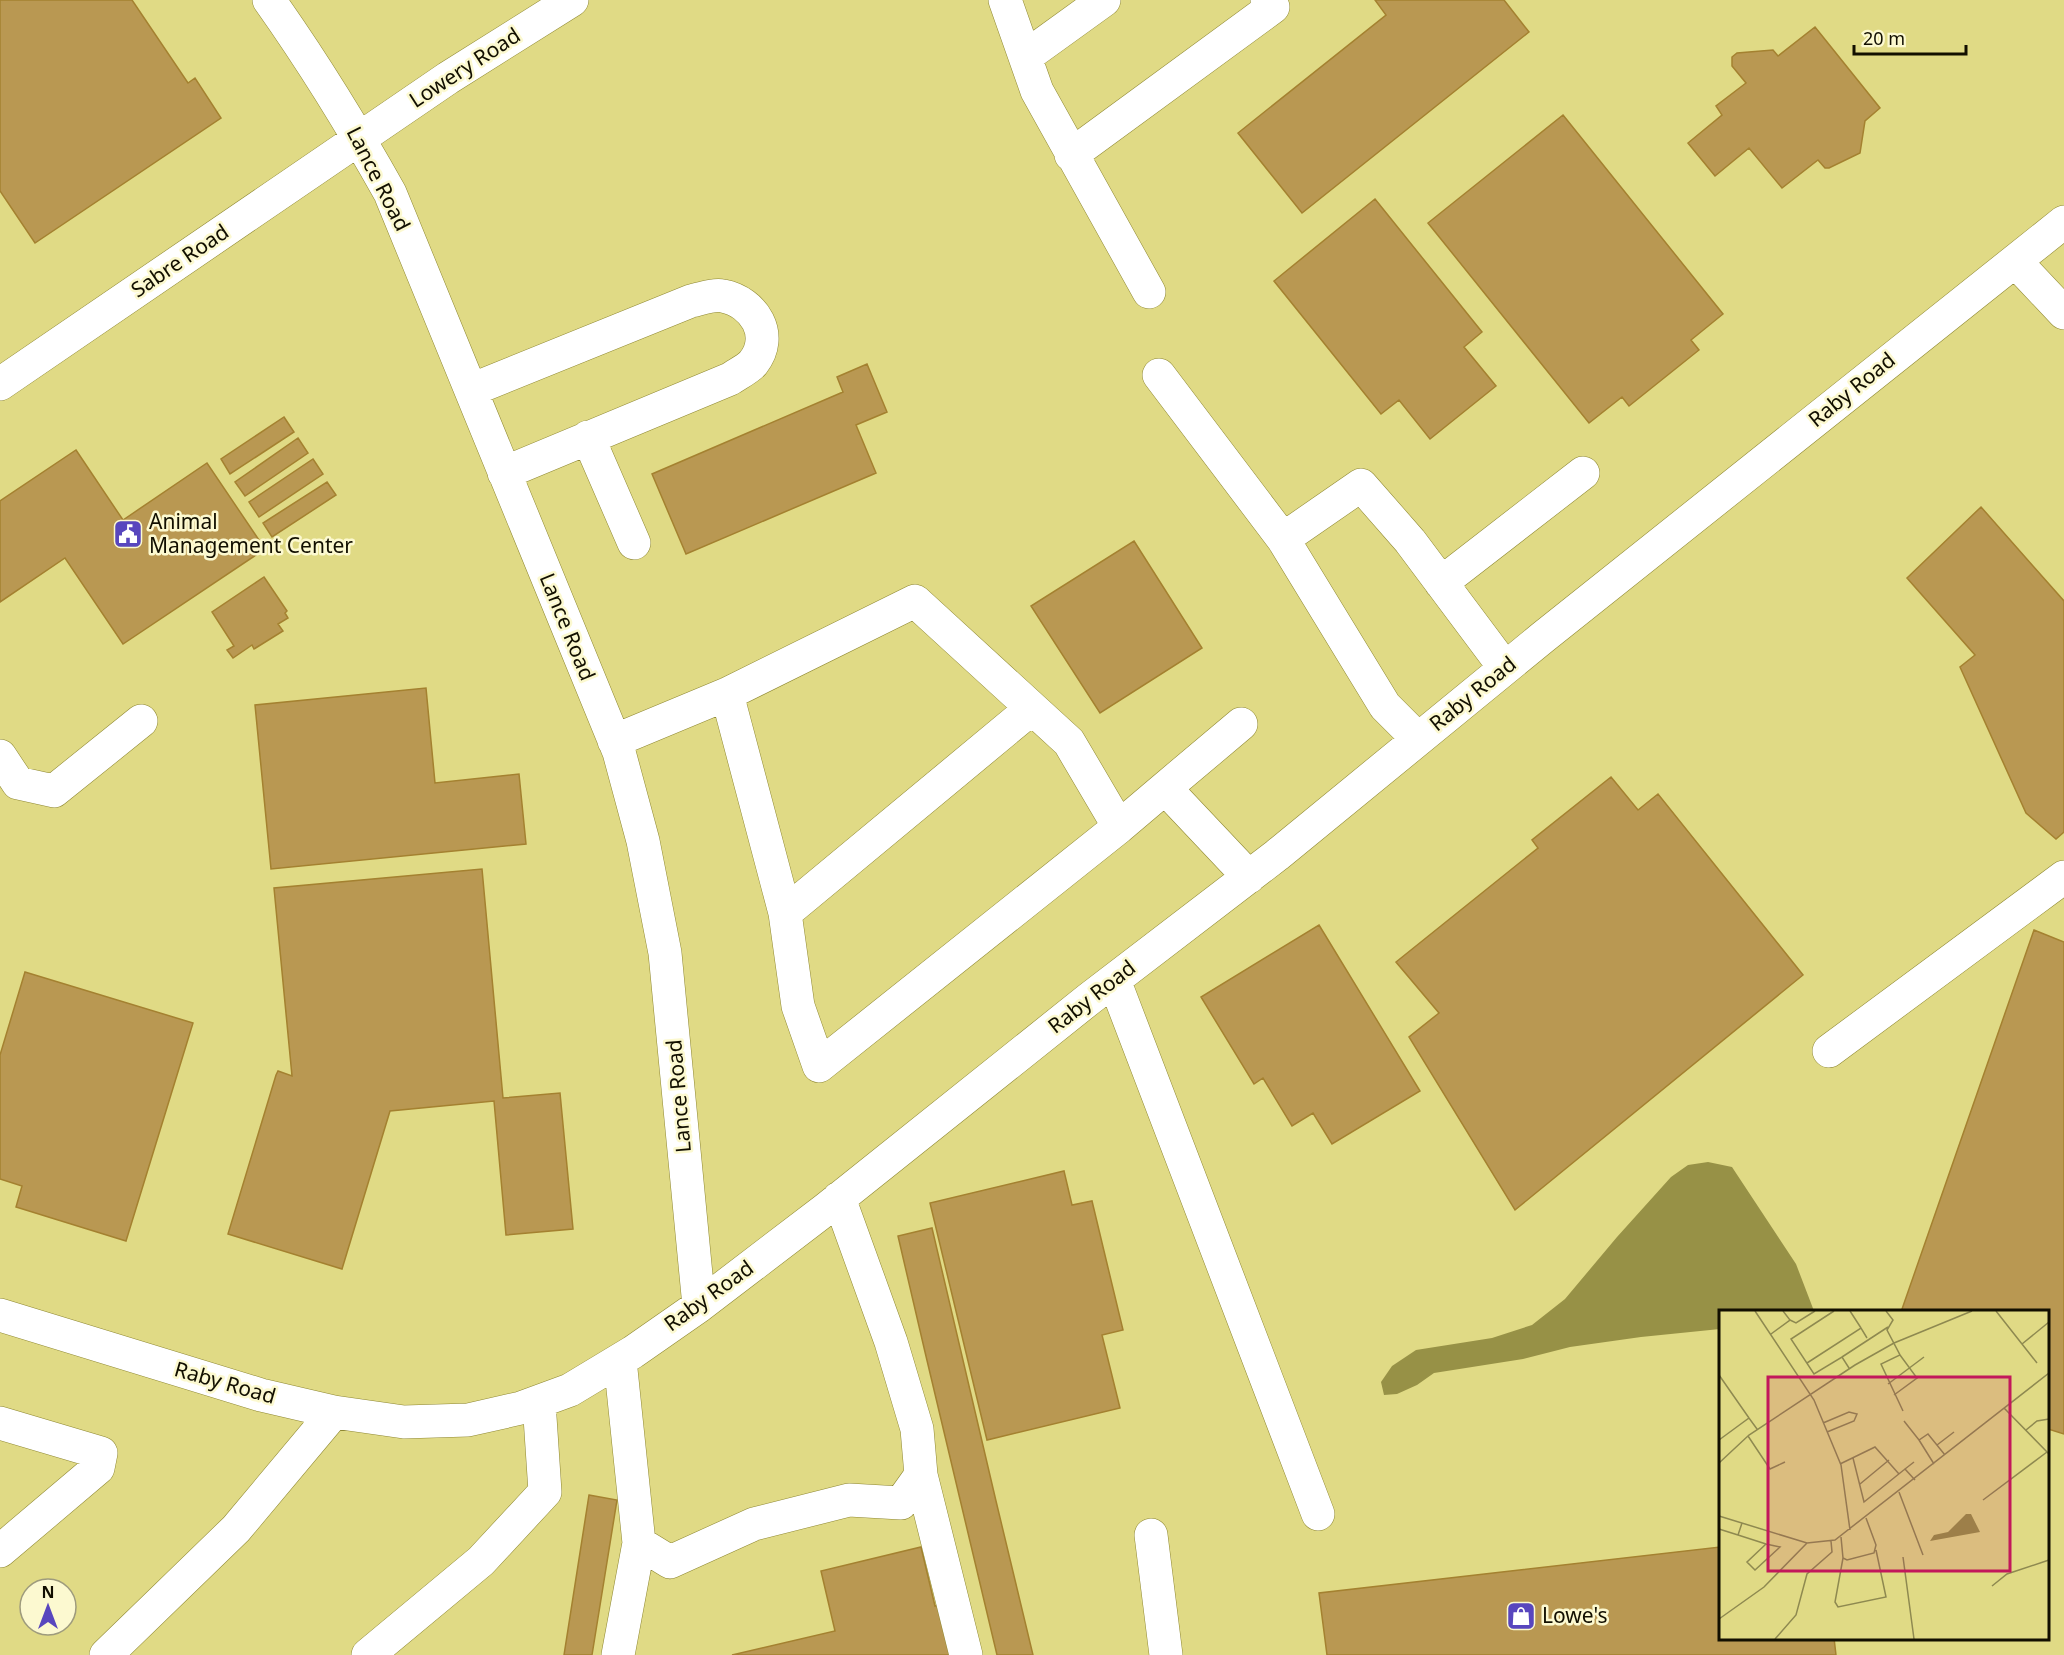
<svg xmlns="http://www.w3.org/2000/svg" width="2064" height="1655" font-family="'Noto Sans',sans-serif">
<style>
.water{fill:#979146}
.building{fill:#b99852;stroke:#a48130;stroke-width:1.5}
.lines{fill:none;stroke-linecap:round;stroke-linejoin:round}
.minor-casing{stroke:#8f8832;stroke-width:34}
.minor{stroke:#fff;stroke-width:33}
.labels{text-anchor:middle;stroke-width:5;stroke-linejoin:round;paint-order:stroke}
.street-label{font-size:21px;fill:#120f00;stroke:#fcf9d0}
.poi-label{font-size:21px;fill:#120f00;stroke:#fcf9d0;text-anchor:start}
.inset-road{fill:none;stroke:#8e8950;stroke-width:1.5}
.view{fill:#c2185b;fill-opacity:0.15;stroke:#c2185b;stroke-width:3}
.inset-edge{fill:none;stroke:#120f00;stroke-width:3}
</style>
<rect width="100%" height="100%" fill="#e0da85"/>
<path class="water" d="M1708,1162L1732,1167L1796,1264L1814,1311L1720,1312V1329L1641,1337L1570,1347L1523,1359L1434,1373L1417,1385L1397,1394L1384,1395L1381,1382L1392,1366L1416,1350L1492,1338L1532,1325L1565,1299L1617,1237L1671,1177L1688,1165Z"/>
<path class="building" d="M0,0H132L188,83L195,78L221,118L35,243L0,191Z
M1375,0H1504L1529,32L1302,213L1238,133L1386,15Z
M1815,27L1880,108L1865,121L1860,153L1829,168H1825L1818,160L1782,188L1749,148L1715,176L1688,143L1722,115L1716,106L1746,83L1732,66V57L1737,53L1773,50L1778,56Z
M1563,115L1723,314L1691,340L1699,350L1629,406L1622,397L1589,423L1428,223Z
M1375,199L1482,332L1464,347L1496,386L1430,439L1399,400L1381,414L1274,281Z
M867,364L887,412L856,425L876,473L686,554L652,474L843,392L837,377Z
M284,417L294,432L230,474L221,459Z
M298,438L308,453L245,496L235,482Z
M76,450L123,520L207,463L265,549L123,644L65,558L0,602V501Z
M313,459L323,474L259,517L249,502Z
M327,482L336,495L272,537L263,523Z
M1981,507L2064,601V832L2056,839L2026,813L1960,667L1975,655L1907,578Z
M1134,541L1202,648L1100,713L1031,606Z
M264,577L287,611L285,613L288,618L278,624L283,631L254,649L252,645L233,658L227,650L234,646L212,612Z
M426,688L435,783L519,774L526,844L271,869L255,705Z
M1611,777L1638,810L1658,794L1803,975L1515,1210L1409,1037L1439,1013L1396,962L1538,848L1532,840Z
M482,869L503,1098L560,1093L573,1229L506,1235L494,1101L390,1111L342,1269L228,1234L276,1075L278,1071L292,1076L274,888Z
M1319,925L1420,1091L1332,1144L1313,1113L1292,1126L1263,1078L1254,1084L1201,997Z
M2034,930L2064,942V1434L2048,1429V1312H1901Z
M25,972L193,1023L126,1241L16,1207L22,1186L0,1179V1055Z
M1064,1171L1072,1205L1092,1201L1104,1251L1123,1330L1102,1335L1120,1408L987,1440L930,1203Z
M932,1228L996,1501L1033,1655H997L925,1352L898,1236Z
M589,1495L617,1500L592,1655H564Z
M921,1547L935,1606L940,1605L952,1655H732L835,1631L821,1571Z
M1720,1547V1638H1834L1836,1655H1327L1319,1593Z"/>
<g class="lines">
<g class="minor-casing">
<path id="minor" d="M269,0C313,62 353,127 390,193L619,752L643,841L665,953L699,1306
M1005,0L1037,91L1149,292
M1025,57L1104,0
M1071,155L1273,7L1267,0
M2015,261L2064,313
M1159,375L1283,539L1361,485L1410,541L1505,668
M0,384L448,78L572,0
M471,390L691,301C700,299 714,294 723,296C754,302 775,335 753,363C748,369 737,374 730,379L504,473
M588,437L634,543
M1283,539L1385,706L1418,739
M1441,583L1583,473
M727,694L785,913L798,1006L819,1066L1119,827L1165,788
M1241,724L1165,788L1249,877
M614,741L727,694L915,601L1069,742L1119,827
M0,756L18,783L54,791L141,721
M785,913L1031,709
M1114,980L1318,1514
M1829,1051L2064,877
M0,1315L261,1395L334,1412L404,1422L468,1420L521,1408L570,1390L633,1352L699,1306L826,1209L1089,999L1277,855L1542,638L2064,222
M620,1360L639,1543L670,1562L754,1524L849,1500L901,1503L921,1475L917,1429L891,1342L839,1198
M0,1423L101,1453L98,1468L0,1551
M921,1475L966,1655
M1151,1535L1166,1655
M106,1655L236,1529L334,1412
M368,1655L481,1561L545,1492L539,1402
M618,1655L639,1543"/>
</g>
<use href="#minor" class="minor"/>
</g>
<defs>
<g id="civic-square" transform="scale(1.5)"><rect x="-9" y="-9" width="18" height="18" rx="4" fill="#5846be" stroke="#fcf9d0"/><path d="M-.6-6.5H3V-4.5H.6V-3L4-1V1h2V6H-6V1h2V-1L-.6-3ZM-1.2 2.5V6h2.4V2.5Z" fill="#fff"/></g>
<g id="shop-square" transform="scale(1.5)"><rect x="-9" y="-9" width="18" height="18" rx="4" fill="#5846be" stroke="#fcf9d0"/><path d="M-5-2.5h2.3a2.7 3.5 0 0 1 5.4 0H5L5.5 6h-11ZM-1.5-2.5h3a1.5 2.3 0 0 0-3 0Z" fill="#fff"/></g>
</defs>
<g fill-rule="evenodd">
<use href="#civic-square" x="128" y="534"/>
<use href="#shop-square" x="1521" y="1616"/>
</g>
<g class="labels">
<g class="street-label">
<text transform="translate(465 68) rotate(-33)" y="7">Lowery Road</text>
<text transform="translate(378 179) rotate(63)" y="7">Lance Road</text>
<text transform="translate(180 261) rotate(-34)" y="7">Sabre Road</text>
<text transform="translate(1852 390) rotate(-39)" y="7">Raby Road</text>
<text transform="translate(567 627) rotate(68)" y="7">Lance Road</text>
<text transform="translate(1473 694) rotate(-39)" y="7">Raby Road</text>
<text transform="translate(1092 997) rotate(-38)" y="7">Raby Road</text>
<text transform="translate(679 1096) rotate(-95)" y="7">Lance Road</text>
<text transform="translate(709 1296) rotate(-36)" y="7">Raby Road</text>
<text transform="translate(225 1383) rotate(16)" y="7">Raby Road</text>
</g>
<g class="poi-label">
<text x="149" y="529">Animal<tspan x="149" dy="24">Management Center</tspan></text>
<text x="1542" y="1623">Lowe's</text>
</g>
</g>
<g transform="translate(1719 1310)">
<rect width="330" height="330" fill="#e0da85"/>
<path d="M247,204H252L261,222L211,231L215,225L229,222Z" fill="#979146"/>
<path class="inset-road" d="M36,1L95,90L122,155L131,220M115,1L72,29L95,64L123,47L130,58M131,1L142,18M167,1L174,10L168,20L181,45L162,54L184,101M277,1L318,53M71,10L77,13L96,1M52,24L71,10L64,1M303,34L330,12M123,47L169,17M88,53L142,18L148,28M0,65L30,108M169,74L205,47M175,85L198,68L181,45M285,98L330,144M185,111L200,130L209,124L226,145M104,113L130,102L138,104L135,111L108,122M307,120L318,111L330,109M29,126L51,159L66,152M0,130L30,108L38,119M200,130L215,154M218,135L235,122M134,148L145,192L186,159M195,152L186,159L196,170M0,153L30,125L136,55L175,33L253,1M121,154L156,137L180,164M141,174L170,150M180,182L204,245M264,190L328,142M0,206L88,233L116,230L330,63M23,213L19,225L47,234L61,237L36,260L28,252L47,234M0,219L19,225M122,227L124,248L128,250L155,243L157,235L147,208M184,247L195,329M124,248L116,292L119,297L167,287L157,240M273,276L288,264L330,250M0,309L45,277L88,233M56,329L77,305L88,264L113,242L112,231"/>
<path class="view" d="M49,67H291V261H49Z"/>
<rect width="330" height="330" class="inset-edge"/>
</g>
<g transform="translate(48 1607)"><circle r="28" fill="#fcf9d0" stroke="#9e9b7d" stroke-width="1.5"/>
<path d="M0-4.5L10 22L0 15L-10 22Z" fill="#5846be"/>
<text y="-9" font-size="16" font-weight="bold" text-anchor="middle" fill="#120f00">N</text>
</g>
<path d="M1854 45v9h112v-9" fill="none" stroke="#120f00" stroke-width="3"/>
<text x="1863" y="45" font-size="18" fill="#120f00" stroke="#fcf9d0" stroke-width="4.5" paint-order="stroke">20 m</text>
</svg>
